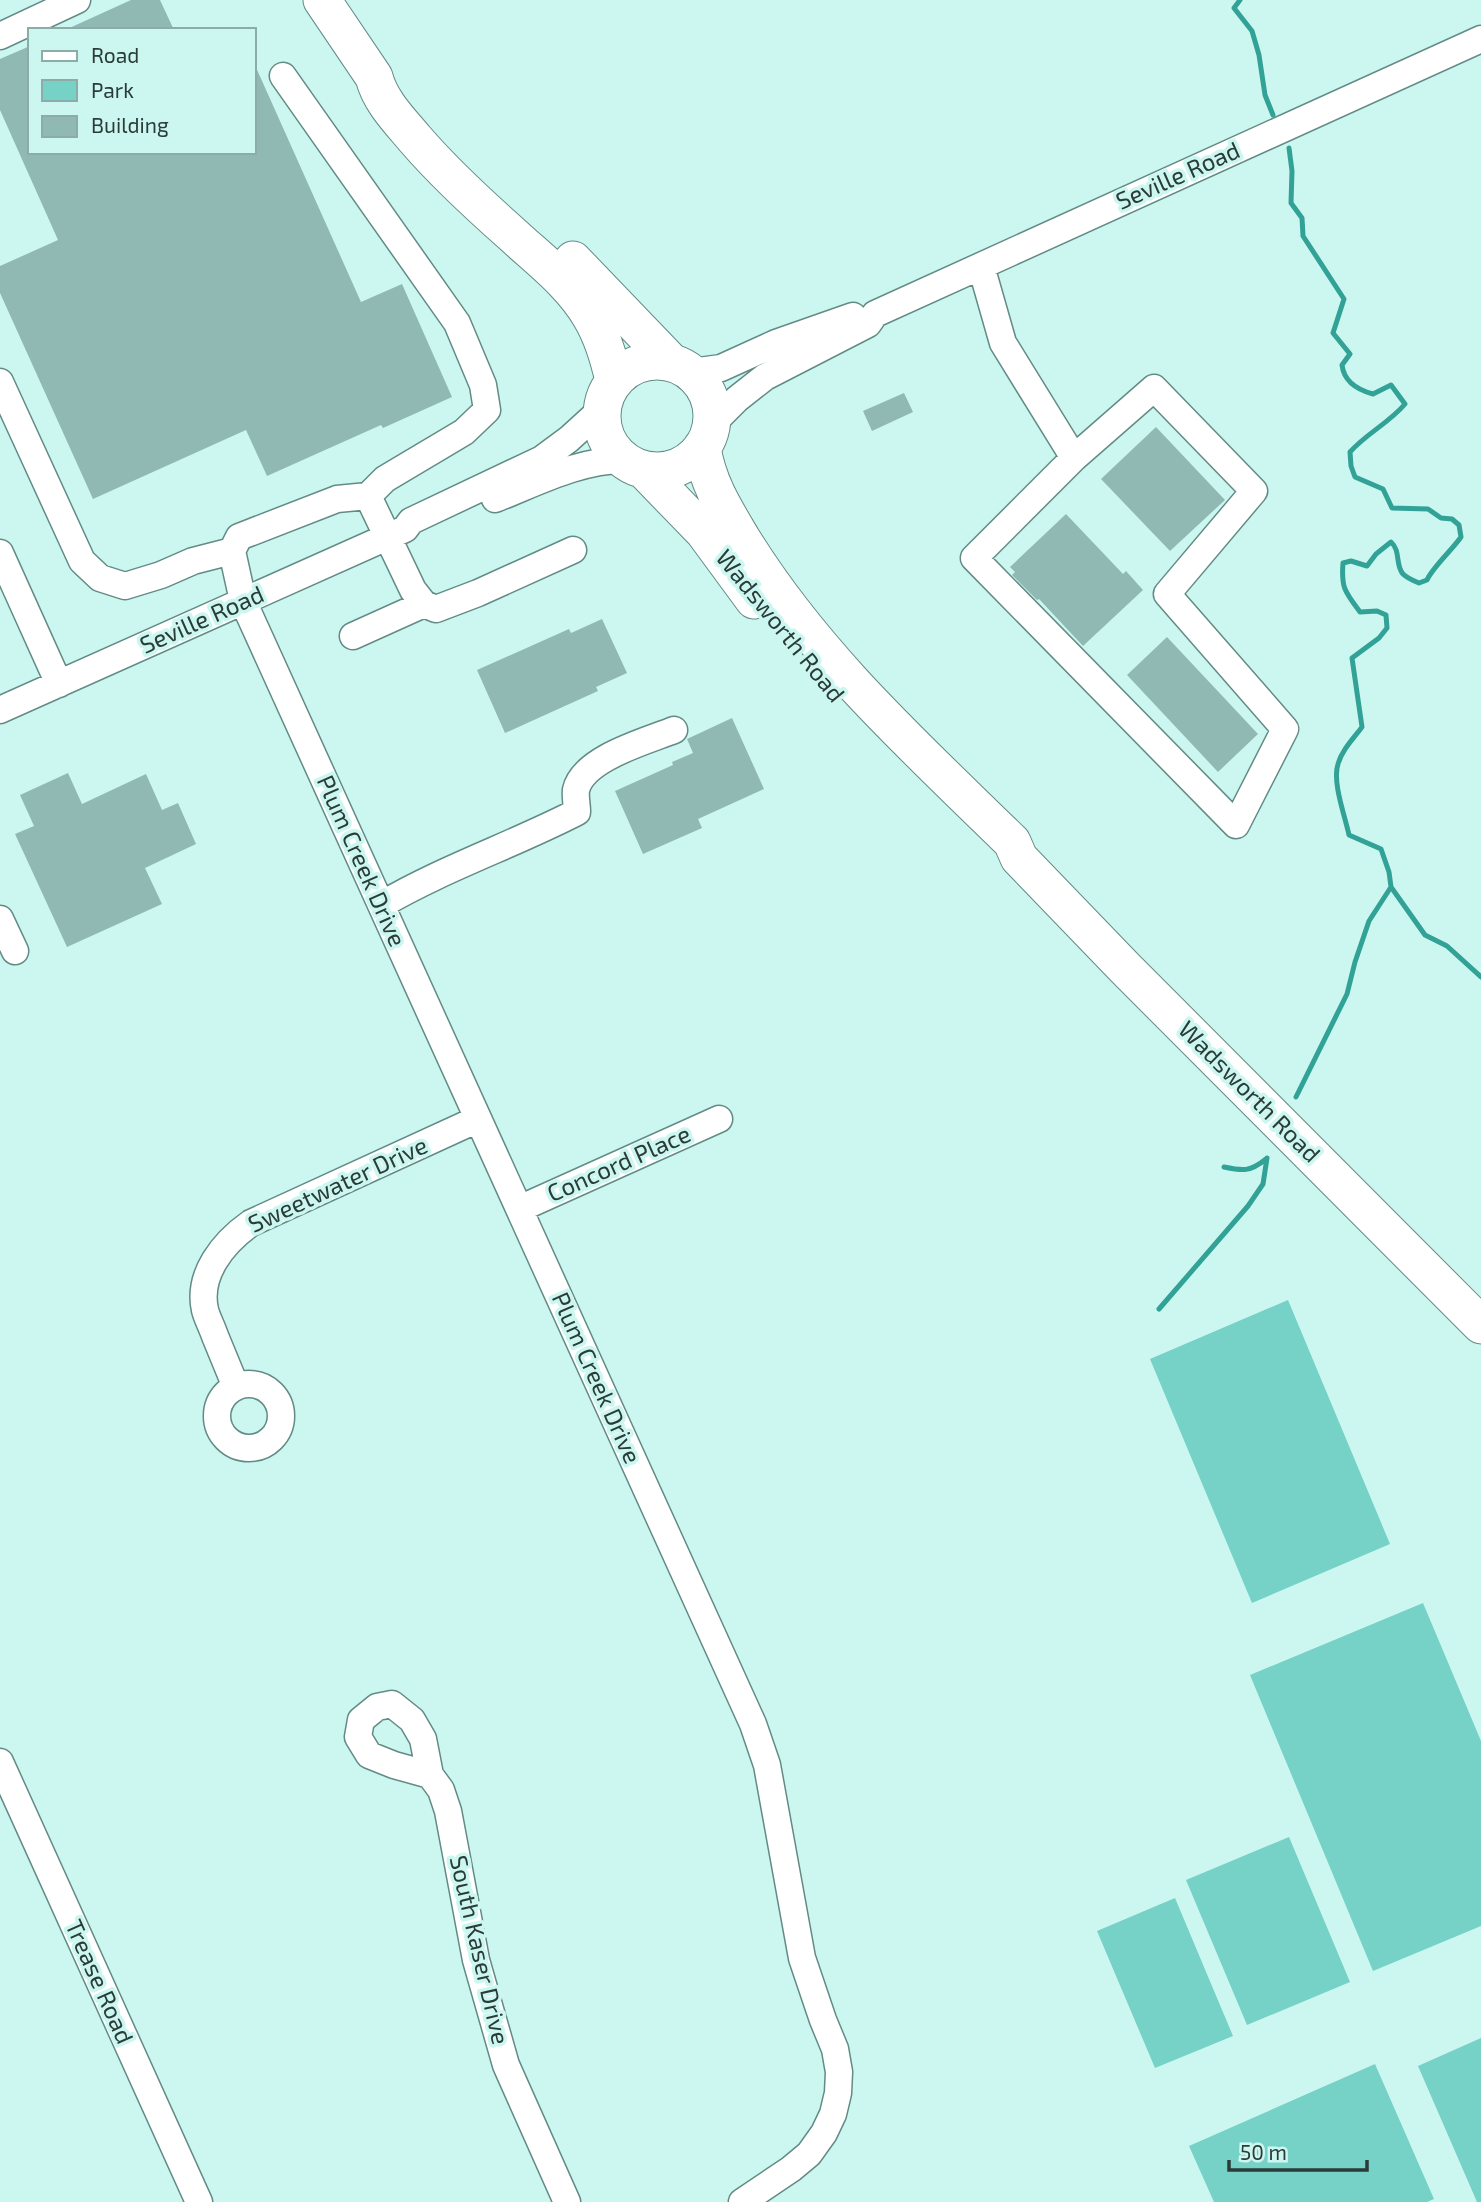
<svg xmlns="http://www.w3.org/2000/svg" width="1481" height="2202" font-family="'Exo 2',sans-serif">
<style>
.green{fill:#76d1c6}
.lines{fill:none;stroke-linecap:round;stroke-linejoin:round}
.stream{stroke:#32a297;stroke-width:5}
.building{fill:#90b9b3}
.minor-casing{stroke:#638b86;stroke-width:29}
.highway-casing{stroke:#638b86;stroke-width:39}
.minor{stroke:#fff;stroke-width:26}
.highway{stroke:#fff;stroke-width:37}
.labels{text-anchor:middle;stroke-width:7;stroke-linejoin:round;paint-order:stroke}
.street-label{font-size:24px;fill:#2a3b38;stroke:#ccf7f1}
</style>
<rect width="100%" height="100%" fill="#ccf7f1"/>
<path class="green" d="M1288,1300L1390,1544L1252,1603L1150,1359Z
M1423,1603L1481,1741V1926L1373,1971L1250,1675Z
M1289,1837L1350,1982L1247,2025L1186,1880Z
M1175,1898L1233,2036L1155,2068L1097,1931Z
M1481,2038V2202H1477L1418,2066Z
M1375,2064L1434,2199L1427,2202H1214L1189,2146Z"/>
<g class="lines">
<path class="stream" d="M1240,0L1234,8L1252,31L1259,55L1265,95L1273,115
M1289,148L1292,171L1291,203L1302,218L1303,236L1344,299L1333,333L1350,354L1342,365C1344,382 1358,390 1373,394L1391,385L1405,404C1389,423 1367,433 1350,452L1351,466L1355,477L1383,489L1392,508L1428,509L1441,518L1452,519L1459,525L1461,537C1452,550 1432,568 1427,580L1419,583C1414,581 1407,578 1403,574C1395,565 1401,551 1391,542L1376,554L1367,566L1351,561L1343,563C1341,588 1345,592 1360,612L1377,611L1386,615L1387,628L1379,638L1352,658L1362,727C1353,739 1342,750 1338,764C1332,782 1345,816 1349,835L1381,849L1389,872L1391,887L1425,935L1447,946L1481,977
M1296,1097L1347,994L1355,962L1369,921L1391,887
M1224,1167C1243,1171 1250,1172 1266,1159
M1159,1309L1248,1206L1263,1184L1267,1158"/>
</g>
<path class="building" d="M131,0H160L174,30H65Z
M30,46V152H254V63L361,302L402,284L452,397L383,428L381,425L267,476L246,430L93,499L0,293V266L58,240L0,110V59Z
M904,393L913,412L872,431L863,411Z
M1156,427L1225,500L1170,551L1101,479Z
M1066,514L1123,574L1126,571L1143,590L1083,646L1039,599L1037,600L1012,575L1015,572L1010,567Z
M602,619L627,673L596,687L598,691L505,733L477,670L569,629L571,633Z
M1167,637L1258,734L1218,772L1127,675Z
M732,718L764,789L698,819L702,828L643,854L615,791L673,765L672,762L693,753L687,739Z
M68,773L82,804L146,774L162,810L178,803L196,844L145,868L162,904L67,947L15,834L34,826L20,795Z"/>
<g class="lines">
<g class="minor-casing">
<path id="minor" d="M0,36L77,0
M283,76L457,323L483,385L487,410L464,432L385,479L368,496L337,499L239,537L232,551L243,601L753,1724L767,1765L802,1958L823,2020L835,2049L839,2072L838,2093L833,2114L824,2133L809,2154L791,2169L742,2202
M981,266L1003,343L1074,458
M691,372L721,368L776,343L853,316
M0,382L82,561L100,578L125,586L161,575L193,561L232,551
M1154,388L1254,491L1167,594L1285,729L1236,825L974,558L1074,458Z
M712,424L737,399L765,377L868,324L875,314L1481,39
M368,496L413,590L424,604L436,609L478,593L573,550
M495,499C536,483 579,460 624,460
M0,553L59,684
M353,636L424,604
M0,710L405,529L411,521L542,459L569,439L603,408
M381,905C444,868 513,845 577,812C577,805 575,796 576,790C583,758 647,741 674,730
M0,919L15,951
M519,1209L719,1119
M217 1416a32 32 0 1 1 64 0a32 32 0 1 1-64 0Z
M236,1387C229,1370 222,1353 215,1336C212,1327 207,1318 205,1310C197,1274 224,1242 251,1223L478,1119
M0,1762L199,2202
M430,1775L394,1765L369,1755L358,1737L361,1720L377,1707L392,1704L412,1720L423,1739L430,1775L441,1790L448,1811L476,1960L506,2065L567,2202"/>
</g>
<g class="highway-casing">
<path id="highway" d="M322,0L374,77C380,101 399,120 415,139C445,174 479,205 514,236C541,261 572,284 591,317C603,337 609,358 614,381
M573,260L671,362
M602 416a55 55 0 1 1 110 0a55 55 0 1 1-110 0Z
M702,447C707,482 724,509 742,539C814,656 915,747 1012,842L1019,858L1125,968L1481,1325
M643,469L704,532L754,600"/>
</g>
<use href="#minor" class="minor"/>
<use href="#highway" class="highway"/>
</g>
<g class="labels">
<g class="street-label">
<text transform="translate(1178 176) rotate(-24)" y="8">Seville Road</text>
<text transform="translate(202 620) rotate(-24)" y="8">Seville Road</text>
<text transform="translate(780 626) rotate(51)" y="8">Wadsworth Road</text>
<text transform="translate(361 861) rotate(66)" y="8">Plum Creek Drive</text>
<text transform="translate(1249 1092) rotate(45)" y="8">Wadsworth Road</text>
<text transform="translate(619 1164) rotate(-24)" y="8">Concord Place</text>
<text transform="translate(338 1185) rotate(-25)" y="8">Sweetwater Drive</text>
<text transform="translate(596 1378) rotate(66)" y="8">Plum Creek Drive</text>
<text transform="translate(479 1950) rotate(77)" y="8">South Kaser Drive</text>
<text transform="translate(99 1982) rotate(66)" y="8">Trease Road</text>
</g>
</g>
<rect x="28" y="28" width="228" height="126" fill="#ccf7f1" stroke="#8baca7" stroke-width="2"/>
<rect x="42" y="51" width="35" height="10" fill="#ffffff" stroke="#8baca7" stroke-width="2"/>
<text x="91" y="63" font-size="21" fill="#2a3b38">Road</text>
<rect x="42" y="80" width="35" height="21" fill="#76d1c6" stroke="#8baca7" stroke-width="2"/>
<text x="91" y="98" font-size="21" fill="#2a3b38">Park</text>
<rect x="42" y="116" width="35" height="21" fill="#90b9b3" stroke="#8baca7" stroke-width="2"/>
<text x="91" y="133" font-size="21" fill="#2a3b38">Building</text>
<path d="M1229 2160v10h138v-10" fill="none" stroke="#2a3b38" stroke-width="3.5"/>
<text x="1240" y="2160" font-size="21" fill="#2a3b38" stroke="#ccf7f1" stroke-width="5" paint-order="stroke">50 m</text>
</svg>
